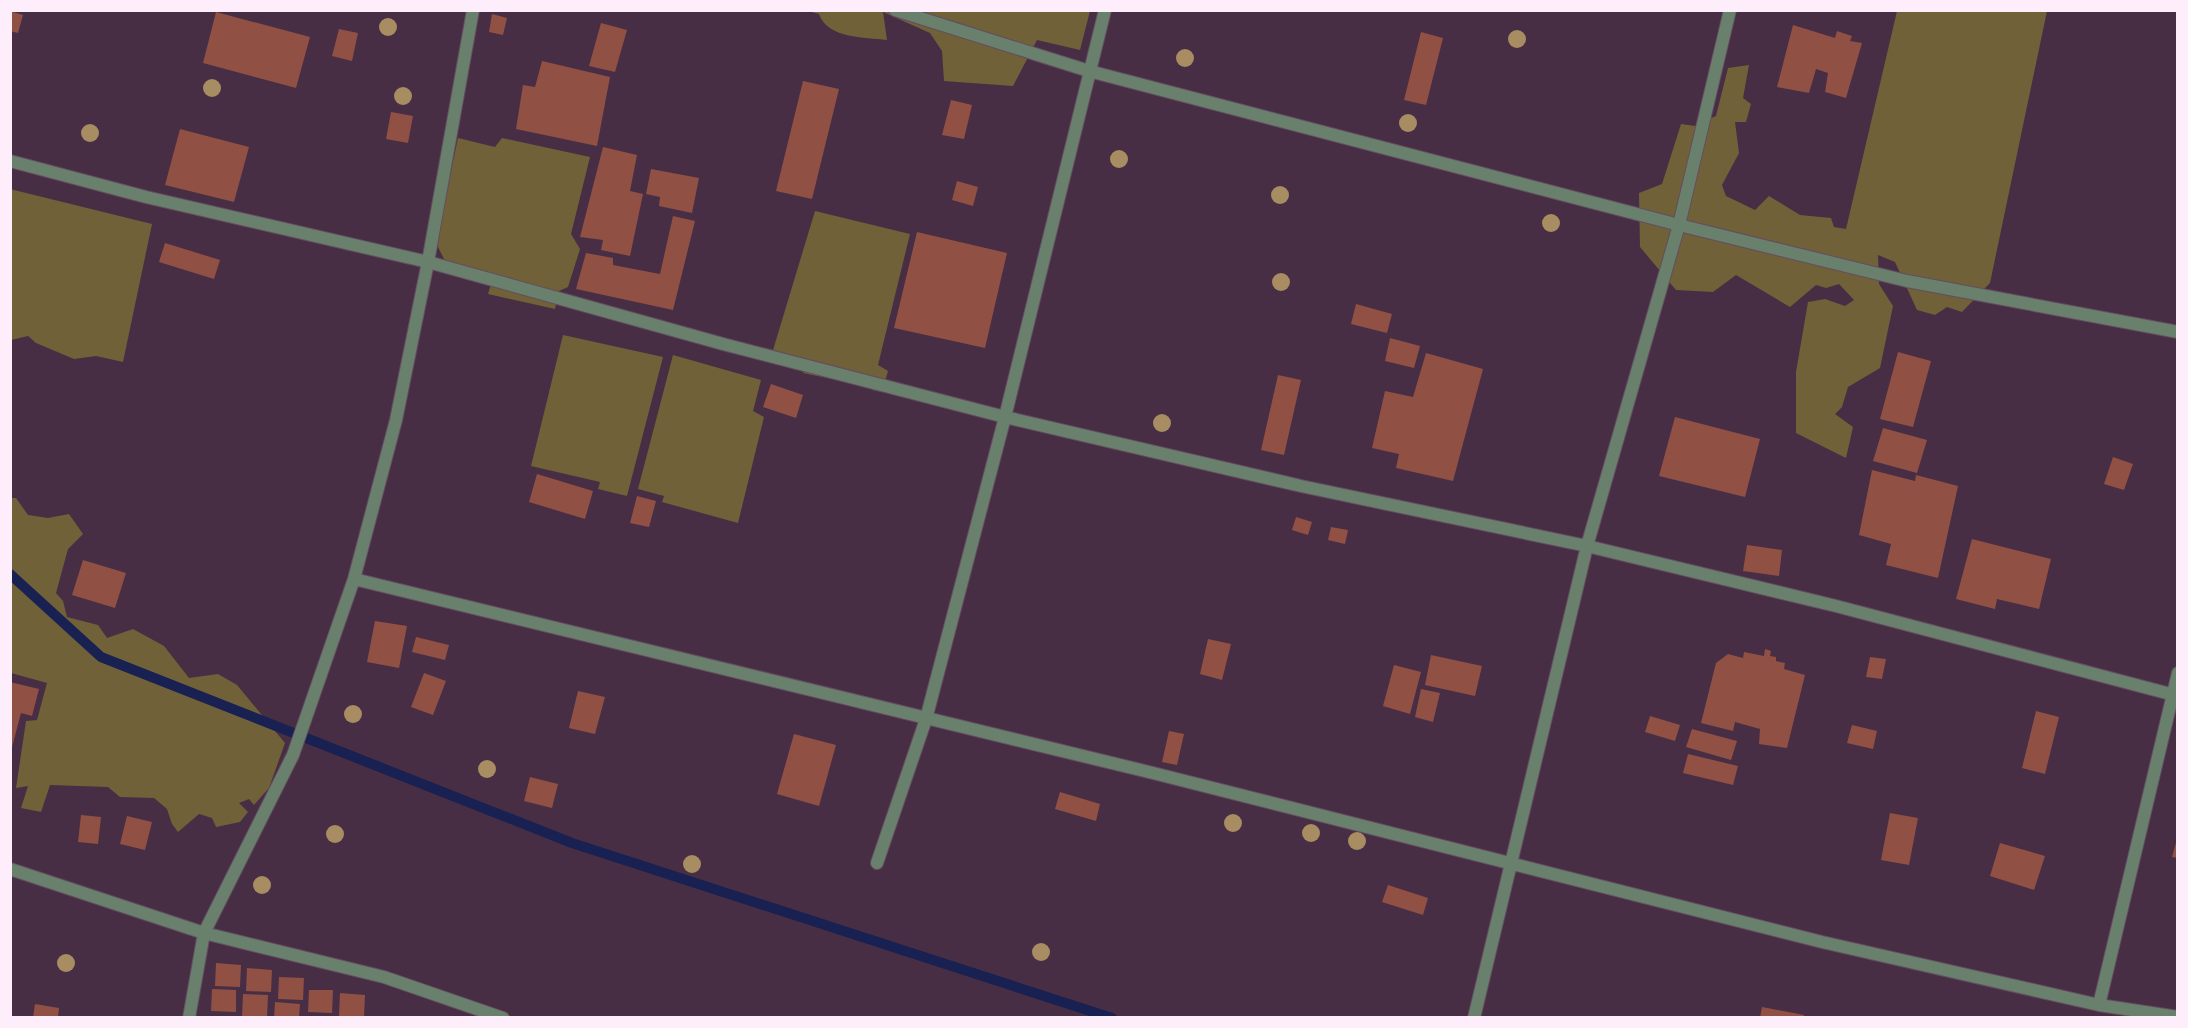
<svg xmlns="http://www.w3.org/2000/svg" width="2188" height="1028" font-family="Cabin,sans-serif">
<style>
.green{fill:#706138}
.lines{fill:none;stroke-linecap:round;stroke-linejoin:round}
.stream{stroke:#182152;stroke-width:10}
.building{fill:#915044}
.street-casing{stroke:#644d61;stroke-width:14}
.street{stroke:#68806c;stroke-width:12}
.tree{fill:#a88c62}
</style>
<rect width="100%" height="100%" fill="#472e44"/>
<path class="green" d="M808,11H1090L1080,50L1037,40L1013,86L944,81L942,51L930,33L883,12L887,40C864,37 828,39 819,14Z
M1897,11H2047L1990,283L1962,312L1947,307L1935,315L1917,310L1895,262L1878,255L1879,284L1893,306L1880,368L1848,387L1842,407L1835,414L1853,427L1846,458L1796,433V372L1808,302L1825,299L1845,306L1854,300L1839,284L1826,288L1816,285L1790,307L1736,275L1713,292L1676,290L1640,247L1639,193L1662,184L1681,124L1695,126L1716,116L1728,68L1749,65L1743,98L1751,104L1746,122H1735L1739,153L1722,185L1726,196L1755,210L1769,196L1800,215L1831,218L1834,227L1846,229Z
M458,138L495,147L502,138L590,157L571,234L580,249L568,287L559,291L555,309L488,294L494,274L445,261L436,243Z
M10,189L152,224L123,362L96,356L74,359L36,343L28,336L11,340Z
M815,211L910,234L878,365L888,371L882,392L872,390L870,378L861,385L803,373L808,361L770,360Z
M563,335L663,357L627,496L598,489L600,482L531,466Z
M673,355L761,380L753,411L764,417L738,523L662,502L664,496L638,489Z
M10,498H16L28,515L48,518L69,514L83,534L68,549L56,593L63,601L67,617L98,625L107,638L133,629L164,646L189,678L218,674L237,685L285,743L269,788L254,805L249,799L239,803L248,812L240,822L216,827L212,818L199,814L178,832L172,824L167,809L154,798L120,797L108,787L50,785L41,812L21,808L28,786L16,788L26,721L37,720L47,683L11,673Z"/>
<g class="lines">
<path class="stream" d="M10,574L101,657L572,843L1112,1018"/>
</g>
<path class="building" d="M10,11L23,15L18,33L10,31Z
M216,12L310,37L296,88L203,63Z
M492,14L507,18L503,35L489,32Z
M601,23L627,30L615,72L589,66Z
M1793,25L1835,38L1837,31L1852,36L1850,41L1862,43L1846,98L1825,92L1828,73L1816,69L1809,93L1777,87Z
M339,29L358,33L352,61L332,56Z
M1421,32L1443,38L1426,105L1404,100Z
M542,61L610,77L597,146L516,129L523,85L535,87Z
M803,81L839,89L812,199L776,191Z
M951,100L972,105L964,139L942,135Z
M391,112L413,116L408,143L386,139Z
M180,129L249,147L234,202L165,185Z
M603,147L637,155L630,191L643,194L630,256L601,250L603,240L580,237Z
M651,169L699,178L692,213L659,206L660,197L646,194Z
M957,181L978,187L973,206L952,200Z
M673,216L695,221L673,310L576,289L586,253L613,258V265L660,274Z
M917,232L1007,253L985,348L894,328Z
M165,243L220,260L214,279L159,262Z
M1356,304L1392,314L1387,333L1351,324Z
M1390,338L1420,346L1414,368L1385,361Z
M1898,352L1931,361L1913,427L1880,419Z
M1426,353L1483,369L1453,481L1396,468L1399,454L1372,448L1385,391L1413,397Z
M1278,375L1301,380L1284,455L1261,450Z
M771,384L803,395L796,418L763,407Z
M1675,417L1760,439L1745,497L1659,476Z
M1883,428L1927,440L1917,473L1873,461Z
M2113,457L2133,464L2124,490L2104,484Z
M1872,470L1915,481L1916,475L1958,486L1938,578L1886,565L1891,544L1859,535Z
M537,474L593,491L585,519L529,502Z
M637,496L656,501L649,527L630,523Z
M1296,517L1312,522L1308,535L1292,530Z
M1331,527L1348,530L1345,544L1328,540Z
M1972,539L2051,559L2039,609L1997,599L1995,609L1956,599Z
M1747,545L1782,550L1779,576L1743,571Z
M83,560L126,573L115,608L72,595Z
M375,621L407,626L399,668L367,662Z
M416,637L449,645L445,660L412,652Z
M1208,639L1231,644L1222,680L1200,674Z
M1765,649L1771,651L1770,656L1776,657V661L1785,663L1784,669L1805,675L1787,748L1759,744L1760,729L1735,722L1733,731L1701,723L1716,663L1728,654L1743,658L1744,652L1764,656Z
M1431,655L1482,666L1475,696L1425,685Z
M1870,657L1886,659L1882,679L1866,677Z
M1394,665L1421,672L1410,714L1383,706Z
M424,673L446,681L433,715L411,707Z
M10,682L39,689L32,716L21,713L11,751Z
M1421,689L1440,693L1433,722L1415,717Z
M578,691L605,697L595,734L569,728Z
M2036,711L2059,717L2045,774L2022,768Z
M1650,716L1680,725L1675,741L1645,732Z
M1852,725L1877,731L1873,749L1847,743Z
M1692,729L1737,741L1731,760L1686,747Z
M1169,731L1184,734L1177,765L1162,762Z
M794,734L836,745L819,806L777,794Z
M1688,754L1738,766L1733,785L1683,773Z
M530,777L558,784L552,808L524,801Z
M1060,792L1100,804L1096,821L1055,809Z
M1890,813L1918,818L1909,865L1881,860Z
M81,815L101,817L98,844L78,842Z
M127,816L152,822L145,850L120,844Z
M2177,839H2178V858L2172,857Z
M2000,843L2045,856L2034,890L1990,876Z
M1388,885L1428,898L1423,915L1382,902Z
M216,963L241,965L240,987L215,986Z
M247,968L272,970L271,992L246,991Z
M279,977L304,978L303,1000L278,999Z
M212,989L236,990V1012L211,1011Z
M309,990H333L332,1013L308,1012Z
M340,993L365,995L364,1017L339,1016Z
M243,994L268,995L267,1018L242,1017Z
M275,1002L300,1004L299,1018H274Z
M35,1004L59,1008L58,1018H33Z
M1762,1007L1804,1015L1803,1018H1760Z"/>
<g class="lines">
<g class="street-casing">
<path id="street" d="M895,10L1089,71L1679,225L1907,281L2178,332
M10,161L146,197L428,262L723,344L1005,417L1301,486L1587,546L1836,606L2178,696
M354,579L1153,773L1822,942L2099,1005L2178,1017
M877,863L926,719L1005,417L1105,10
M10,869L204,933L384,977L503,1018
M2099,1005L2178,673
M189,1018L204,933L293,755L354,579L396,420L428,262L473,10
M1474,1018L1587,546L1679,225L1730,10"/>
</g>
<use href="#street" class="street"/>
</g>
<g class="tree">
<circle cx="388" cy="27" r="9"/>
<circle cx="1517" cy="39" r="9"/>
<circle cx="1185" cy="58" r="9"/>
<circle cx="212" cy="88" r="9"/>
<circle cx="403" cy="96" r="9"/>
<circle cx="1408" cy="123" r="9"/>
<circle cx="90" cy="133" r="9"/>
<circle cx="1119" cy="159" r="9"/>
<circle cx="1280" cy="195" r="9"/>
<circle cx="1551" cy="223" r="9"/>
<circle cx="1281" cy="282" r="9"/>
<circle cx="1162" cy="423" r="9"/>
<circle cx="353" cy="714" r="9"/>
<circle cx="487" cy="769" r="9"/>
<circle cx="1233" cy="823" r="9"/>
<circle cx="1311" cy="833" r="9"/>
<circle cx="335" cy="834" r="9"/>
<circle cx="1357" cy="841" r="9"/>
<circle cx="692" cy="864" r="9"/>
<circle cx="262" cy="885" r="9"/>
<circle cx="1041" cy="952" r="9"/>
<circle cx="66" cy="963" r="9"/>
</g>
<rect width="2188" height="1028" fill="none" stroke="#feedfb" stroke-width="24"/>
</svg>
